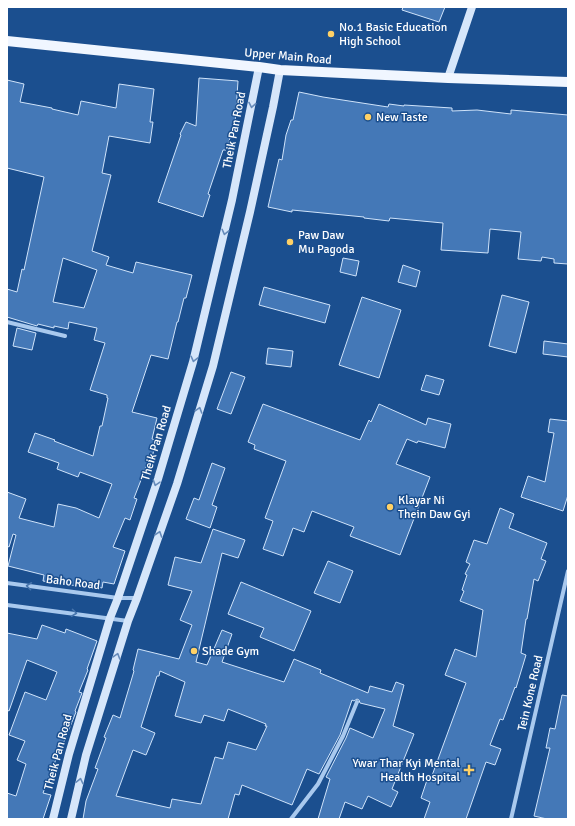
<svg xmlns="http://www.w3.org/2000/svg" width="575" height="826" font-family="Signika,sans-serif">
<style>
.building{fill:#4478b7;stroke:#cfe3fa;fill-rule:evenodd}
.lines{fill:none;stroke-linecap:round;stroke-linejoin:round}
.street{stroke:#a9c9ee;stroke-width:4}
.secondary{stroke:#d6e6fa;stroke-width:8}
.primary{stroke:#f0f6ff;stroke-width:10}
.oneway{stroke:#668bba}
.oneway2{stroke:#4674ac}
.poi-dot{fill:#ffd166;stroke:#1b4f8f;stroke-width:1.5}
.labels{text-anchor:middle;stroke-width:3;stroke-linejoin:round;paint-order:stroke}
.poi-label{font-size:12px;fill:#fff;stroke:#1b4f8f;text-anchor:start}
.street-label{font-size:12px;fill:#fff;stroke:#1b4f8f}
</style>
<rect width="100%" height="100%" fill="#1b4f8f"/>
<path class="building" d="M403,7H445L439,22L402,10Z
M199,78L238,81L235,125L232,135H231L226,150H223L208,194L210,195L203,217L158,202L181,135L180,134L186,122L196,126Z
M7,80L24,84L20,102L52,108V109L78,115L81,101L116,108L119,84L154,89L150,122H153L150,143L109,136L102,173L111,175L92,251L109,257L106,265L133,273L136,262L192,275L186,298H184L178,322H177L168,359L151,355L132,412L157,418L152,439L156,440L152,458L150,457L134,498L137,499L130,520L125,518L113,547L125,551L114,584L103,582L102,588L79,583L78,586L43,581L44,575L8,566L16,535L13,534L9,547L7,546V492L26,499L19,518L54,527L58,504L76,508L99,518L112,484L80,472L78,477L57,469L59,463L28,452L35,433L55,440L54,441L93,456L100,426H102L108,398H107V395L90,390L105,343L94,340L97,328L69,322L68,329L54,326V328L38,324L37,326L7,317V289L17,292L22,269L24,270L44,177L7,168ZM63,258L97,270L84,308L53,302Z
M299,92L323,97L388,107L389,104L404,106V105L452,108V111L477,110L511,114V110L568,115V264L554,263V259L542,257L541,261L518,259L521,232L490,229L488,253L441,250L443,223L390,218L389,221L364,218V217L292,210V212L268,207L279,159L282,160L286,135L291,120H293Z
M343,258L359,261L356,276L340,272Z
M403,265L420,271L416,287L398,282Z
M264,287L330,305L325,323L259,305Z
M502,295L529,302L516,353L489,346Z
M362,297L401,310L379,378L339,365Z
M17,328L36,333L32,350L13,346Z
M544,341L568,344V357L543,354Z
M268,348L293,351L291,367L266,364Z
M231,372L245,377L231,414L217,409Z
M426,375L444,380L439,395L421,390Z
M263,404L360,440L369,420L371,422L379,404L426,425L428,418L451,424L445,448L418,441L417,443L407,439L396,464L430,477L400,555L350,536L354,527L312,511L304,532L293,528L283,556L263,549L273,521L265,518L286,461L254,449L255,445L248,442Z
M550,419L568,421V495L563,511L521,497L528,476L545,482L554,433L548,432Z
M212,463L225,468L212,505L217,507L210,528L186,519L194,498L199,500Z
M500,508L514,514L509,528L547,543L541,559L546,561L538,581L534,579L527,619H526L521,653L526,655L516,688L515,687L503,720L500,719L490,745L501,749L495,765L486,762L466,819H424L430,802L421,798L427,780L430,781L466,683L445,675L455,649L476,657L483,610L460,601L464,591L462,590L467,575L465,574L470,564L466,562L474,540L487,544Z
M213,529L245,540L238,558L222,553L196,662L207,665L222,630L232,634L222,662L284,682L294,659L321,670L320,673L368,693L370,686L392,692L396,682L404,685L393,726L414,734L392,789L398,792L391,807L368,796L362,809L345,802L339,819H318L330,779L326,777L346,738L350,728L373,738L385,709L360,703L359,700L357,699L354,701L352,700L340,735L319,774L307,769L292,805L242,785L239,795L235,794L228,819H83L86,801L98,769L95,768L106,738L104,737L113,715L120,718L134,671L133,670L138,649L179,659L192,625L180,620L192,591L168,585L175,557L201,563ZM160,671L185,682L175,716L201,723L204,715L224,721L228,709L266,724L265,726H267L256,750L228,742L223,759L215,757L201,804L172,799L170,808L116,796L133,750L146,755L155,733L141,727L157,676H159Z
M328,561L353,571L340,603L314,593Z
M241,582L311,611L294,651L260,637L264,628L228,614Z
M42,625L65,633L66,629L97,641L87,669L88,670L79,692L82,693L75,711L76,712L59,754H58L43,793L51,795L43,819H7V793L16,796L26,764L17,760L25,741L9,735L25,692L46,700L57,672L27,660L9,711L7,710V633L37,639Z
M562,695L568,696V819H547L534,816L550,748H546L550,728L555,729Z"/>
<g class="lines">
<path class="street" d="M7,322L65,336
M7,583L118,598H137
M7,605L128,621
M291,819L318,784L343,736L357,702
M511,819L568,571"/>
<path class="secondary" d="M448,78L472,7
M53,819L69,754L110,618L118,598L158,479L193,362L232,200L259,67
M71,819L86,755L128,621L137,598L177,484L213,366L250,212L273,107L280,70"/>
<path class="primary" d="M7,41L259,67L280,70L448,78L568,82"/>
</g>
<defs><path id="oneway-chevron" d="M-2-3.5L2.5 0L-2 3.5" fill="none" stroke-width="1.6" stroke-linecap="round" stroke-linejoin="round"/></defs>
<g class="oneway">
<use href="#oneway-chevron" transform="translate(252 105) rotate(101)"/>
<use href="#oneway-chevron" transform="translate(225 232) rotate(104)"/>
<use href="#oneway-chevron" transform="translate(194 359) rotate(104)"/>
<use href="#oneway-chevron" transform="translate(199 410) rotate(-73)"/>
<use href="#oneway-chevron" transform="translate(156 483) rotate(108)"/>
<use href="#oneway-chevron" transform="translate(159 534) rotate(-71)"/>
<use href="#oneway-chevron" transform="translate(117 656) rotate(-73)"/>
<use href="#oneway-chevron" transform="translate(80 781) rotate(-77)"/>
</g>
<g class="oneway2">
<use href="#oneway-chevron" transform="translate(29 586) rotate(-173)"/>
<use href="#oneway-chevron" transform="translate(74 613) rotate(7)"/>
</g>
<g class="poi-dot">
<circle cx="331" cy="34" r="4"/>
<circle cx="368" cy="117" r="4"/>
<circle cx="290" cy="242" r="4"/>
<circle cx="390" cy="507" r="4"/>
<circle cx="194" cy="651" r="4"/>
<path d="M467 764h4v4h4v4h-4v4h-4v-4h-4v-4h4z"/>
</g>
<g class="labels">
<g class="poi-label">
<text x="339" y="31">No.1 Basic Education<tspan x="339" dy="14">High School</tspan></text>
<text x="376" y="121">New Taste</text>
<text x="298" y="239">Paw Daw<tspan x="298" dy="14">Mu Pagoda</tspan></text>
<text x="398" y="504">Klayar Ni<tspan x="398" dy="14">Thein Daw Gyi</tspan></text>
<text x="202" y="655">Shade Gym</text>
<text x="460" y="767" text-anchor="end">Ywar Thar Kyi Mental<tspan x="460" dy="14">Health Hospital</tspan></text>
</g>
<g class="street-label">
<text transform="translate(288 56) rotate(5)" y="4">Upper Main Road</text>
<text transform="translate(234 130) rotate(-79)" y="4">Theik Pan Road</text>
<text transform="translate(156 443) rotate(-73)" y="4">Theik Pan Road</text>
<text transform="translate(73 582) rotate(7)" y="4">Baho Road</text>
<text transform="translate(530 693) rotate(-77)" y="4">Tein Kone Road</text>
<text transform="translate(58 752) rotate(-75)" y="4">Theik Pan Road</text>
</g>
</g>
<rect width="575" height="826" fill="none" stroke="#ffffff" stroke-width="16"/>
</svg>
